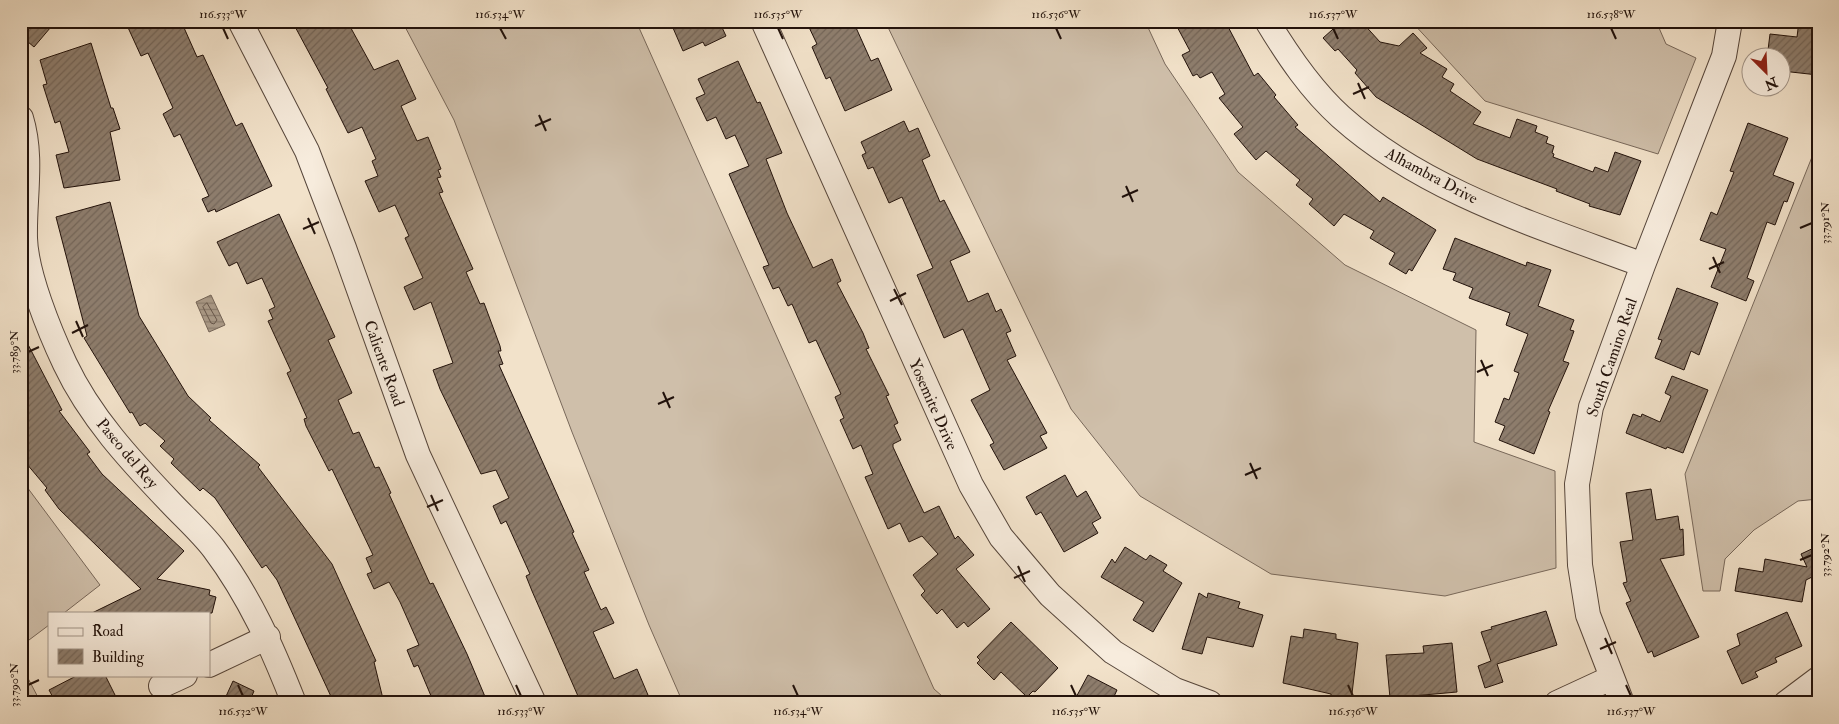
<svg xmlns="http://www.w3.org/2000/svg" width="1839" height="724" font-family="'IM FELL Double Pica',serif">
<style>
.grass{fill:#cfbfaa;stroke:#78685a}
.water{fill:url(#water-rules);stroke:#746457}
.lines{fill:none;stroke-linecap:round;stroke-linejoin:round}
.shore{stroke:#66564a;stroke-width:1}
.building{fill:url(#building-hatch);stroke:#22120b}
.minor-casing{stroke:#56463b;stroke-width:26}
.minor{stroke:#f7ecdd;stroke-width:24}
.ticks{fill:none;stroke:#22120b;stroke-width:2}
.labels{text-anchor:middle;stroke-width:4;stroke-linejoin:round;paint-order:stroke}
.street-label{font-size:16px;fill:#22120b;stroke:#f7ecdd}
.neatline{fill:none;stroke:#22120b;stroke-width:2}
.ticks-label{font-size:12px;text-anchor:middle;fill:#22120b}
</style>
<defs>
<pattern id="water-rules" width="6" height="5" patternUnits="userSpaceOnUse" patternTransform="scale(1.25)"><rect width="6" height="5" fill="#ab9b89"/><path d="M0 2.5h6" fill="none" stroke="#8b7d6e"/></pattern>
<pattern id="building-hatch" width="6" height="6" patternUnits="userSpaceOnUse" patternTransform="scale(1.25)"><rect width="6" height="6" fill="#8e7e6e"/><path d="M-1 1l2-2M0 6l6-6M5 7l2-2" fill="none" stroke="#746659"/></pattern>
</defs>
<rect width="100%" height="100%" fill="#f2e2ca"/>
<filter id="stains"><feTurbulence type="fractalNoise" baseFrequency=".004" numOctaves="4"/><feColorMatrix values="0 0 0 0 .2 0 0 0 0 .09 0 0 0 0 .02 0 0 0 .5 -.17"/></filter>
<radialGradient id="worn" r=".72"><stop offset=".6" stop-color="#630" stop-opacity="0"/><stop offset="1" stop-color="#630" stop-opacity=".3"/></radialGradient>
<path class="grass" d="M402,21H636L934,689L950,703H683L649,625L572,432L454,120Z
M885,21H1145L1165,64L1238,172L1345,265L1476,330L1474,442L1555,471L1556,568L1445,596L1271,574L1140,496L1071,409Z
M1411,21H1656L1666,44L1696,58L1658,154L1485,101Z
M1818,142V499L1798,501L1754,530L1725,559L1720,591H1703L1685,474Z
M21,479L100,585L64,613H49V625L21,646Z
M21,665L41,703H21Z"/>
<path class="water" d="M211,295L225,325L209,332L196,302Z"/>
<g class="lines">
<path class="shore" d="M207,303L217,320L214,324L211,323L203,307Z"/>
</g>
<path class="building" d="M21,21H56L34,47L21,36Z
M125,21H181L197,57L203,55L236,126L242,123L272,186L216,212L215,209L208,212L202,199L209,196L180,134L174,137L163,114L173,108L148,53L141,56Z
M292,21H347L374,70L398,60L416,99L401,106L417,141L428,137L441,169L438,170L441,177L437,178L443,192L439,193L473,269L466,272L480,304L484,303L500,346L501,351H498L503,364L499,365L574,532L572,533L589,570L584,572L601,610L606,607L614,623L593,632L614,679L637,669L648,695L639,699L641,703H581L532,591L526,576L530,574L506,521L501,524L493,506L509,498L496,470L481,474L440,389L433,370L453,363L431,302L414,310L404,287L423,278L405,238L409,236L395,205L379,212L365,181L378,176L372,161L376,159L362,127L348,133L326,89L328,88Z
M670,21H719L726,36L705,46L703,42L683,51Z
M806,21H853L871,61L878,58L892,90L845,111L830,77L826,79L812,47L817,44Z
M1174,21H1225L1254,76L1258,73L1276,95L1274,97L1298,125L1295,127L1380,202L1383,197L1436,230L1412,271L1409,269L1406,274L1389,264L1395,253L1370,238L1374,231L1344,214L1334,226L1309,204L1313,199L1296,185L1300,180L1266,151L1256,160L1234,134L1243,127L1219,98L1225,94L1212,72L1200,78L1197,74L1193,76L1182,55L1190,51Z
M1342,21H1361L1380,42L1399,46L1413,33L1427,48L1420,53L1447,69L1442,77L1454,84L1450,91L1481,112L1473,124L1510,138L1517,119L1537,126L1535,132L1548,137L1546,143L1554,146L1552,153L1554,154L1553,157L1593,172L1595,167L1608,172L1615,152L1641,161L1620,215L1589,206L1590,204L1556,191L1557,189L1477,159L1376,97L1355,73L1357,70L1338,49L1335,51L1323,38Z
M1799,21H1818V75L1782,71V58H1767L1770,34L1797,37Z
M91,43L111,108H113L120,129L110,132L120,180L64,188L56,155L69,152L60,121L55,123L43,85L47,84L40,60Z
M738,61L757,103L760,102L782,153L766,159L787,213L813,268L832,259L841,281L837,283L863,333L869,348L866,349L889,395L886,396L898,423L894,425L901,440L893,444V447L912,488L924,513L939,506L955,539L958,536L974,555L956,569L990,609L968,627L964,622L957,628L942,609L937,614L921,595L925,591L913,575L938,554L922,536L909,542L900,523L888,529L865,477L873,474L861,445L853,449L840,420L844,418L835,397L841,394L816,340L809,343L792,304L788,306L779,287L773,289L763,267L769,265L729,174L749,166L735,135L726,139L716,117L707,121L696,98L705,94L698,79Z
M904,121L909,132L918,128L930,156L922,160L940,202L944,200L970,252L950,261L968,302L988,293L996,312L1001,309L1011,331L1006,333L1016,356L1007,360L1047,433L1040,436L1047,448L1004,470L990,445L994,443L971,400L990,390L963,329L944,338L917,275L933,268L902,197L889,203L873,167L868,169L862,155L866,153L861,142Z
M1748,123L1788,138L1773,175L1794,183L1787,202L1784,201L1775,225L1767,222L1747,278L1754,281L1746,301L1711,287L1726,249L1700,240L1711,212L1717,215L1734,172L1730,171Z
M110,202L139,316L188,396L211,418L209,420L260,465L258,467L332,564L376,661L374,662L384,703H334L277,580L266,565L262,568L215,498L203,488L200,491L171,463L174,459L160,446L165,441L145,423L140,426L132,412L130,413L84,338L87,336L56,217Z
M279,214L335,337L328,340L352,393L338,400L353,434L359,432L375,468L379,467L391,493L389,494L430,584L433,583L467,654L486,699L478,703H434L418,665L414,667L407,650L419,645L400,602L389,582L374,589L367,574L372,572L366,558L373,555L332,469L329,471L306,426L304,419L307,418L287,373L291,371L268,321L273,319L269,310L275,307L262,278L247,284L237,262L229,266L217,242Z
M1455,238L1526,266L1527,262L1551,270L1538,306L1574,320L1570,330L1574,331L1563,361L1569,363L1548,411L1550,412L1534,454L1499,440L1505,426L1495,422L1504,398L1509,400L1519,373L1514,371L1528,334L1506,325L1510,313L1469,298L1473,288L1453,280L1456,273L1443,269Z
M1677,288L1718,303L1699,355L1691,351L1684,370L1655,358L1662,340L1658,339Z
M21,331L62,410L59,411L90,452L87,454L102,474L184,551L157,579L210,590L209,595L216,597L212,613H92L141,589L59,509L45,490L47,488L21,457Z
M1672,376L1708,390L1683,453L1667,447L1666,449L1626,433L1633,414L1641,417L1642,414L1660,422L1671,396L1665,393Z
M1065,475L1077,497L1086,491L1101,518L1092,523L1098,533L1064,552L1041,512L1036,515L1026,497Z
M1651,489L1656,520L1678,516L1680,530L1683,529L1684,555L1660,559L1699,637L1654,657L1652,651L1648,653L1626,603L1631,601L1623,583L1627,582L1620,542L1633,540L1626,493Z
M1818,546V591L1812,577L1806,580L1802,602L1735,591L1739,568L1763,572L1765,559L1807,567L1801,554Z
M1125,547L1146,560L1150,555L1167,565L1163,571L1182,583L1153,632L1133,620L1144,602L1101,577L1112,559L1115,563Z
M1199,593L1207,598L1208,593L1240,602L1238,608L1263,615L1253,647L1207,637L1202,654L1182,649Z
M1546,611L1557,645L1497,664L1503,682L1485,688L1478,666L1491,661L1481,632L1492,629L1491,627Z
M1787,612L1802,646L1775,658L1777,662L1755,672L1758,677L1742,684L1727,651L1740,645L1737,634Z
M1011,622L1058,668L1035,692L1033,691L1027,697L1001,672L994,680L977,663L980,660L977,657Z
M1304,629L1336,634V639L1358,643L1351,702L1331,699V694L1283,683L1291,636L1303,638Z
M1452,643L1457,692L1390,698L1386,655L1424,653L1423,646Z
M78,675H105L119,703H56L49,690Z
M1088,675L1117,690L1111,703H1073Z
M233,681L254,691L249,703H223Z"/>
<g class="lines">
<g class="minor-casing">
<path id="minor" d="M240,21L307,151L344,248L418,455L534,703
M763,21L971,485L1001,537L1050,595L1113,652L1175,690L1210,703
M1267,21C1288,56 1311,90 1341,117C1425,192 1539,226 1643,265
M21,118C33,157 24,198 25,238C26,274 50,332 65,364C90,417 130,460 170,502C184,517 201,532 214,549C250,597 272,647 294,703
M209,665L268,637
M161,686L185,675
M1557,703L1611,678
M1622,703L1588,615L1580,565L1577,484L1591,407L1643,265L1724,56L1730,21
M1786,703L1818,679"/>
</g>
<use href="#minor" class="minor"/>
</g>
<path class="ticks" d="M223,28L228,39M500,28L506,39M778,28L783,39M1056,28L1061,39M1333,28L1338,39M1611,28L1616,39M1358,83L1365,99M1353,94L1369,87M539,115L546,131M535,126L551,119M1126,186L1133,202M1122,197L1138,190M308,218L315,234M1800,228L1812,223M303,229L319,222M1713,257L1720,273M1709,269L1724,262M894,289L902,305M890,301L906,293M76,321L83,337M72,333L88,325M28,352L39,347M1481,360L1488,376M1477,372L1493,365M663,392L670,408M658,404L674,397M1250,463L1257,479M1245,475L1261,468M431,495L438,511M427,507L443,500M1800,560L1812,555M1018,566L1025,582M1014,578L1030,571M1605,638L1612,654M1600,649L1616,642M28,685L39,680M238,685L243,696M516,685L521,696M793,685L798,696M1071,685L1076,696M1348,685L1353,696M1626,685L1631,696"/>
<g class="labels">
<g class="street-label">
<text transform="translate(1432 175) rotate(28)" y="6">Alhambra Drive</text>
<text transform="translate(1611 357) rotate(-71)" y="6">South Camino Real</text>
<text transform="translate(385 363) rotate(70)" y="6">Caliente Road</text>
<text transform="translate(934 404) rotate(66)" y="6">Yosemite Drive</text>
<text transform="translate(128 453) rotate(50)" y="6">Paseo del Rey</text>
</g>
</g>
<rect width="1839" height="724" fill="none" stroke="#f2e2ca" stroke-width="55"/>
<rect x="48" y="612" width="162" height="65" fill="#f7ecdd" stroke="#a29589"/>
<rect x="58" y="628" width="25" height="8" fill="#f7ecdd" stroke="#a29589"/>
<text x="92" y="636" font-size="15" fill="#22120b">Road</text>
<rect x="58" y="649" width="25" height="15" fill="url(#building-hatch)" stroke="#a29589"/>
<text x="92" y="662" font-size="15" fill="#22120b">Building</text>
<g transform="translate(1766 72) rotate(156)"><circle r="24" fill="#f7ecdd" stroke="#a29589"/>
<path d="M0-4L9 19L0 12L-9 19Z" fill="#8f2418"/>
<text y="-8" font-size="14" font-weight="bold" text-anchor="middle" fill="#22120b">N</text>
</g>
<rect x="28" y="28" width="1784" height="668" class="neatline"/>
<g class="ticks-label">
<text x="223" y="18">116.533°W</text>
<text x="500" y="18">116.534°W</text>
<text x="778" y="18">116.535°W</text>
<text x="1056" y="18">116.536°W</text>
<text x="1333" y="18">116.537°W</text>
<text x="1611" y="18">116.538°W</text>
<text transform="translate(1825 223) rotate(-90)" y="4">33.791°N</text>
<text transform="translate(14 352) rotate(-90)" y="4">33.789°N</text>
<text transform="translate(1825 555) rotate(-90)" y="4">33.792°N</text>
<text transform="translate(14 685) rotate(-90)" y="4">33.790°N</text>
<text x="243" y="715">116.532°W</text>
<text x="521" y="715">116.533°W</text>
<text x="798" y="715">116.534°W</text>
<text x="1076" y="715">116.535°W</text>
<text x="1353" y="715">116.536°W</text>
<text x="1631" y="715">116.537°W</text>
</g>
<rect width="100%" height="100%" filter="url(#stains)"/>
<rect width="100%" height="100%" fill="url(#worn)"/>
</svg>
